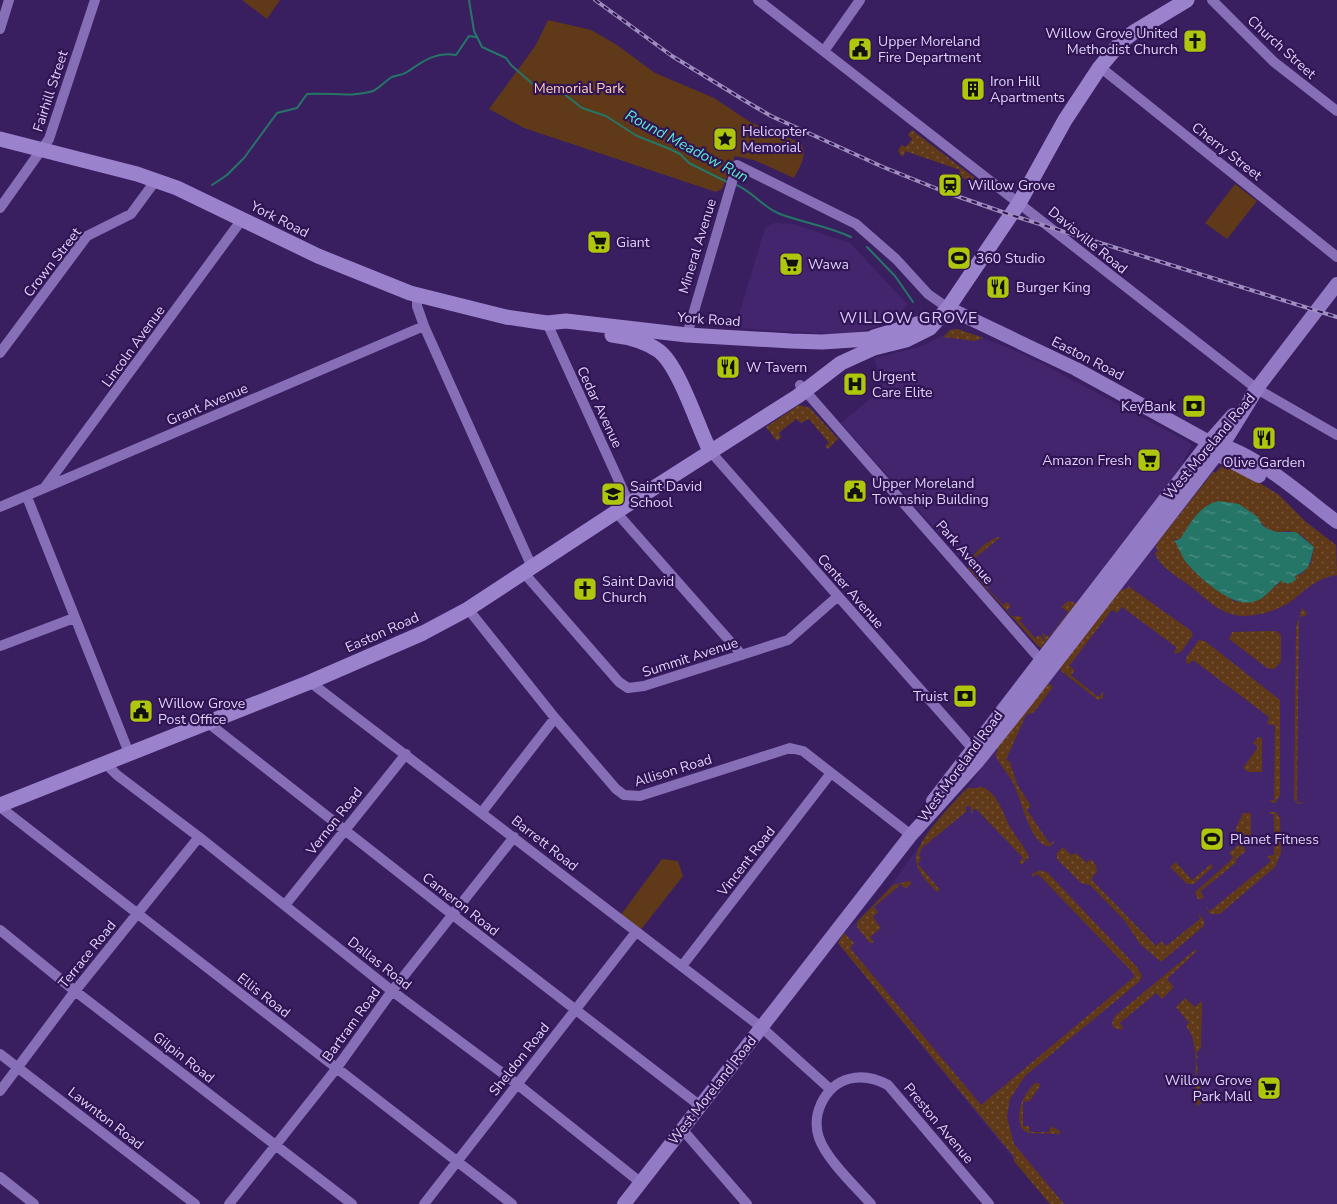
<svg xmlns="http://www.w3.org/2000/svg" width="1337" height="1204" font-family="'Nunito Sans',sans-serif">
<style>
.built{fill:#42256d}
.grass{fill:url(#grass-dots);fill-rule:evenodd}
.park{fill:#603918}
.water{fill:url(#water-ripples)}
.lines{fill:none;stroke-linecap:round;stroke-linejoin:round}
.stream{stroke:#267667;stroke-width:2}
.minor{stroke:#876fb7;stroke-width:10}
.major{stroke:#937ac4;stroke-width:14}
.highway{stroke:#9b82cd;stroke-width:15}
.rail-casing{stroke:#9e8dbe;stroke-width:4}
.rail{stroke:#301454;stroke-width:2;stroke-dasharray:5.5;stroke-linecap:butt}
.labels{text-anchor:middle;stroke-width:4.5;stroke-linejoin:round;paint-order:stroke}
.poi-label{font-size:14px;fill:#ddd2f9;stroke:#301454;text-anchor:start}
.street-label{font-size:14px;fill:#ddd2f9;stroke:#301454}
.park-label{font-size:14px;fill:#fcd1b1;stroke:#301454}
.water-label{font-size:15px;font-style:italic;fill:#58eacf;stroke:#301454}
.quarter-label{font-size:16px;letter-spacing:1px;fill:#d9cbfa;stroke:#301454}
</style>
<defs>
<pattern id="grass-dots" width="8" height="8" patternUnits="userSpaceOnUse" patternTransform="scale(1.25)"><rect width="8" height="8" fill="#603918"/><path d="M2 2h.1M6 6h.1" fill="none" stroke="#76553a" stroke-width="1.8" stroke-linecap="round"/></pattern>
<pattern id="water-ripples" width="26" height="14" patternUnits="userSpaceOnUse" patternTransform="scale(1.25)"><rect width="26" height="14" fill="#267667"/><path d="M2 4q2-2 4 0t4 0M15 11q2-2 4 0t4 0" fill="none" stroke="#4f8f85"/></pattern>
</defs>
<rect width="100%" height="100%" fill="#391f60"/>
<path class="built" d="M774,223L794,224L850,243L907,304L897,321L848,335L735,328L765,228Z
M957,329L1007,347L1041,363L1192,444L1180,468L1041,648L841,423L883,388L874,358L919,347Z
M1223,466L1278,494L1306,522L1337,546V1204H1050L838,943L844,933L886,892L926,837L968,788L999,741L1213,472L1215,473Z"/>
<path class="grass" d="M912,130L988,188L986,190L959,176L960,170L905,151L904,156L900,155L898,150L902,145L906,147L912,139L908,135Z
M957,329L984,338L974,341L943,337L950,330Z
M799,405L810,408L838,439L828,449L825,446L829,443L809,419L801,423L796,419L779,433L781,437L777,441L766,427Z
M1229,465L1278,494L1306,522L1336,545L1337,575C1320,577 1307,588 1294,599C1280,611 1246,621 1228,613C1214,608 1202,595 1190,586C1179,577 1158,567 1155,552H1158L1156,547L1158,542L1213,472L1215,473L1221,467ZM1219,501L1244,508L1268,529L1277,532L1290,531L1301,535L1314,547L1311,563L1303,573L1281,581L1272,589L1236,602C1211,587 1186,567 1175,539H1180Z
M1001,537L971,561L974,565L970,568L985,586L991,582L987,588L1003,605L1007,602L1011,606L1007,610L1012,616L1023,617L1020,621L1035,638L1040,635L1045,642L1042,633L1049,637L1068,612L1061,607L1068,601L1076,603L1041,648L1037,645L968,568C969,556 989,537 1001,537Z
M1128,586L1190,630L1193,635L1181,652L1174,654L1176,647L1122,607L1117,613L1112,610L1069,666L1075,670L1071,675L1098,697L1103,692V698L1098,700L1061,671L1059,662L1119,591L1128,588Z
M1302,608L1307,613L1305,616L1299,617L1297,802L1304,803L1298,804L1294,800L1296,627Z
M1276,631L1281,635V662L1274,669L1267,668L1229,639L1232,632Z
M1199,640L1205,641L1280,700V795L1275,803L1268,801L1274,800L1275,725L1267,724L1269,717L1193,660L1189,664L1186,663V658Z
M1048,683L1053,687L1034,712L1026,715L1006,760L1010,762L1017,784L1031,806L1027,810L1050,844L1056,840L1051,846C1031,850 1021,797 1013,783C1008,773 998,764 995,753H997L998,747L995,746Z
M1258,737L1262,738V772H1248L1243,768L1258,747L1253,743Z
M979,786C999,791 1003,816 1012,830C1017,839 1025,847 1029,857L1021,865L1019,862L1023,858L977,810L973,809L972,815L970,805L965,808L967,811L922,848L919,855L921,858L918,864L940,890L937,892C929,884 916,871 916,859C916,840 951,806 964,791L968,788H979Z
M1270,812H1276L1280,818L1281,853L1275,867L1220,914H1210L1205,906L1210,911L1271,861L1267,856L1274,855V814H1269Z
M1243,813H1251V847L1235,830Z
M1241,843L1246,851L1235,860L1237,862L1201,891L1204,898L1198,900L1195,892L1230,861L1233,857L1229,853Z
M1063,847L1071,855L1076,853L1087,863L1091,859L1096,865L1097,872L1091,879L1156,946L1161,941L1166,946L1200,919L1198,913L1204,920V926L1161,962L1140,944L1125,921L1090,885L1081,883L1057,859V853Z
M1176,862L1192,880L1211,864L1213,867L1194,884H1187L1170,867Z
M1040,870L1048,873L1137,967L1142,976L1140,981L1025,1076L1010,1099L1007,1117L1014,1144L1064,1204H1050L1013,1160L1015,1158L838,943L844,933L854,943L850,948L981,1105L1134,977L1133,973L1038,874L1032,877V874Z
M909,881L912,883L905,889L901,884L874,907L878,912L873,917L881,928L870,937L874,942L870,943L857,927V922L893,885Z
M1196,949L1197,951L1167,979L1174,987L1162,999L1156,993L1120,1023L1123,1027L1122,1030L1114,1028L1112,1023L1115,1016Z
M1185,998L1195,1007L1201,1001L1202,1004L1201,1048L1196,1053L1198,1057L1196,1059L1198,1071L1196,1075L1200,1078L1201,1103L1198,1106L1194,1101C1194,1078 1201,1044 1186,1026L1189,1023L1176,1007Z
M1035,1083H1039L1040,1086L1030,1101L1023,1102V1126H1029L1030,1132H1049L1051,1126L1060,1131V1134L1028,1133L1021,1128C1016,1112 1022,1095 1035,1083Z"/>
<path class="park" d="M242,0H280L267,19Z
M548,20L591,30L617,45L655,73L714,98L750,122L801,143C808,156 800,166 794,178L754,160L735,156L722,189L716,192L524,128L489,109L536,45Z
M1235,184L1257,201L1227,239L1205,223Z
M662,859L678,861L683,876L639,932L620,916Z"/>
<path class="water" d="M1219,501L1239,504L1258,517L1262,525L1268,529L1277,532H1296L1314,547C1310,561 1311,570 1295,576L1296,580L1288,584L1281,581C1271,588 1266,599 1253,602C1232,608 1198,577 1185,561C1181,555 1179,547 1174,541L1180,539C1191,523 1198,506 1219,501Z"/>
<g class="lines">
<path class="stream" d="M469,0L474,31L482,47L506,58L511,65L535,86L563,93L582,108L606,116L637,136L670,149L680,154L689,163L727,182
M734,184C752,190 763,208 780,214C804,223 828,226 851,237
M212,185L227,175L244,158L277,113L297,108L307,94C329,92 351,98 373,91C380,88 385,81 392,77C397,75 403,75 407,72C422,62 436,51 456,55L469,36L476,37
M867,247L895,276L913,302"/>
<path class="minor" d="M758,0L1257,389L1337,435
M1212,0L1274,62L1337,111
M0,29L9,0
M824,51L860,0
M1100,67L1337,257
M0,208L49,139L95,0
M417,295V306L424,326L532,567
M547,323L629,503
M687,335L737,165L856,224L896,259L928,294L948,308
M0,353L87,236L131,214L156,180
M800,385L1046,666
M710,451L972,748
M45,487L243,218
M27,497L129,753
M0,507L424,326
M616,512L742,655
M524,573L619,682L628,688L644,686L788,640L837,597
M468,609L555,718L616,789L624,795L640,796L790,748L803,751L911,835
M0,646L74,618
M310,682L761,1027L830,1089
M207,722L453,915L699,1105
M105,763L117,775L199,837L392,991L517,1084L640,1182
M0,807L512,1204
M482,812L555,718
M285,905L406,754
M0,930L75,991L352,1204
M682,966L831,773
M0,1054L195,1204
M0,1091L75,991L199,837
M682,1129L747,1204
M0,1177L34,1204
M229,1204L336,1069L392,991L514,837
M424,1204L636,932
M871,1204C855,1186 827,1160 819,1138C815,1126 816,1115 821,1104C834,1076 862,1071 888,1085L989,1204"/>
<path class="major" d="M948,308L1076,369L1209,442C1253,450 1301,495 1337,522
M1251,396L1337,284
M1212,447L1217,454L1259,476
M933,801L1209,442L1233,415
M624,1204L911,835L978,761L1026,701L1217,454L1257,389"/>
<path class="highway" d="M0,139L137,174L177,188L318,256L410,293L506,317L547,323L566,321L687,335L791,341L822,342L868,339
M612,335C629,337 645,341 659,351C679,366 698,427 710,451
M874,337L924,322
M0,805L310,682L423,633L468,609L616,512L798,396L841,363L874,348L906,340L930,328L948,308L1019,203L1065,120L1100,67L1121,42L1134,32L1187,0"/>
<g class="rail-casing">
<path id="rail" d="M595,0L672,56L747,102L771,116L883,167L945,192L1011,215L1337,317"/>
</g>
<use href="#rail" class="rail"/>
</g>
<defs>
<g id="church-square" transform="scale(1.25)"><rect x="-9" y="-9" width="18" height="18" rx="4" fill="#aec60c" stroke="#301454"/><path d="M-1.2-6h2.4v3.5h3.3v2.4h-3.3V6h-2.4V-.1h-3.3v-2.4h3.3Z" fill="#111"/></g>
<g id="civic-square" transform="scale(1.25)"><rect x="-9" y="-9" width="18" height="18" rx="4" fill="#aec60c" stroke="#301454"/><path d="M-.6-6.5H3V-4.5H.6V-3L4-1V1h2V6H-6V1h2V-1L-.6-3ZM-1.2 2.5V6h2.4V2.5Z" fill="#111"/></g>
<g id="building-square" transform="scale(1.25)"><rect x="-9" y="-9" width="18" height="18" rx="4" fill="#aec60c" stroke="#301454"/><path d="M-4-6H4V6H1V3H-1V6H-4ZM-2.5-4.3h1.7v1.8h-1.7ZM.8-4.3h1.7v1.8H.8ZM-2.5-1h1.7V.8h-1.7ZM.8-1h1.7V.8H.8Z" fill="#111"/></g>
<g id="sight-square" transform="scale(1.25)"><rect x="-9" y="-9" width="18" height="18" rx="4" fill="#aec60c" stroke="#301454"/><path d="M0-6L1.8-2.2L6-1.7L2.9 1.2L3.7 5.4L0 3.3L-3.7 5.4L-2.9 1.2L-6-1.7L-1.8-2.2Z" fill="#111"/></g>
<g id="station-square" transform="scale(1.25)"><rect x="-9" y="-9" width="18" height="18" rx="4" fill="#aec60c" stroke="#301454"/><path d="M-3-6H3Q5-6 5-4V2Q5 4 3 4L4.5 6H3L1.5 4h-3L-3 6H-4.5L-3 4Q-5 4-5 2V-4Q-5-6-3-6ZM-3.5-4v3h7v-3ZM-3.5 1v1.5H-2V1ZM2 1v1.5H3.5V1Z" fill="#111"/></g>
<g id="supermarket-square" transform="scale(1.25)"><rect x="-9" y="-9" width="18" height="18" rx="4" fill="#aec60c" stroke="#301454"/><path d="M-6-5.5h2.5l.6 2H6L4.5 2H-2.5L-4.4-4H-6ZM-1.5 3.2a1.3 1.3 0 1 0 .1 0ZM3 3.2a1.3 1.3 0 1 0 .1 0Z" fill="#111"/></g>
<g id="stadium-square" transform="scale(1.25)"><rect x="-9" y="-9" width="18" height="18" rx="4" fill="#aec60c" stroke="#301454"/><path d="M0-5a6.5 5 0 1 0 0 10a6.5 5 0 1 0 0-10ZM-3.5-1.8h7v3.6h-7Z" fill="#111"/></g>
<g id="restaurant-square" transform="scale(1.25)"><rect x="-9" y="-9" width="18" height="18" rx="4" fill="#aec60c" stroke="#301454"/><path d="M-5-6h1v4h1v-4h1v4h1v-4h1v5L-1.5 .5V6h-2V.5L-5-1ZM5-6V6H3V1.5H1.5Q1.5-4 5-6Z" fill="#111"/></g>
<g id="hospital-square" transform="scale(1.25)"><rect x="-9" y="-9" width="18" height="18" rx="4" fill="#aec60c" stroke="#301454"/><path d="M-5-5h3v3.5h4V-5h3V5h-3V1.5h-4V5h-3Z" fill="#111"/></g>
<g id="bank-square" transform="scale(1.25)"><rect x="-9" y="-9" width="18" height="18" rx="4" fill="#aec60c" stroke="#301454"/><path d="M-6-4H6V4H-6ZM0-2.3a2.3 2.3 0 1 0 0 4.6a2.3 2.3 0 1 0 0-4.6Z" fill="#111"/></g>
<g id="school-square" transform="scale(1.25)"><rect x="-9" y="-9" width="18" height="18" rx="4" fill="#aec60c" stroke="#301454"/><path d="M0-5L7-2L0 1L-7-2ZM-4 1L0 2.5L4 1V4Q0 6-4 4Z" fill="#111"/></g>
</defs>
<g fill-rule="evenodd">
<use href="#church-square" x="1195" y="41"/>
<use href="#civic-square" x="860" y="49"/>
<use href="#building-square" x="973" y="89"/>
<use href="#sight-square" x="725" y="139"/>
<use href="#station-square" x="950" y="185"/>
<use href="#supermarket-square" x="599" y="242"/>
<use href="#stadium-square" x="959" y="258"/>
<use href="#supermarket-square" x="791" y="264"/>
<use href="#restaurant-square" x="998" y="287"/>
<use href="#restaurant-square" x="728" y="367"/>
<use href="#hospital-square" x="855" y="384"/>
<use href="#bank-square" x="1194" y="406"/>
<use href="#restaurant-square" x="1264" y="438"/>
<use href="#supermarket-square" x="1149" y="460"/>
<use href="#civic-square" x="855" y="491"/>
<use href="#school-square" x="613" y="494"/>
<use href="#church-square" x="585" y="589"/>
<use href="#bank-square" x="965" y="696"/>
<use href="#civic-square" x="141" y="711"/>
<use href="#stadium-square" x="1212" y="839"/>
<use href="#supermarket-square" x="1269" y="1088"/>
</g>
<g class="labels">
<g class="poi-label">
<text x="1178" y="38" text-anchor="end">Willow Grove United<tspan x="1178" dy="16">Methodist Church</tspan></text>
<text x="878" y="46">Upper Moreland<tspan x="878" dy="16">Fire Department</tspan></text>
<text x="990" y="86">Iron Hill<tspan x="990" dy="16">Apartments</tspan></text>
<text x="742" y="136">Helicopter<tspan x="742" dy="16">Memorial</tspan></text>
<text x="968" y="190">Willow Grove</text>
<text x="616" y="247">Giant</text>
<text x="976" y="263">360 Studio</text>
<text x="808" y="269">Wawa</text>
<text x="1016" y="292">Burger King</text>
<text x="746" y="372">W Tavern</text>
<text x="872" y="381">Urgent<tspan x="872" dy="16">Care Elite</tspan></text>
<text x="1176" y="411" text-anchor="end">KeyBank</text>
<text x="1132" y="465" text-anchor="end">Amazon Fresh</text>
<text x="1264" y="467" text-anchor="middle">Olive Garden</text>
<text x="872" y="488">Upper Moreland<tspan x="872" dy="16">Township Building</tspan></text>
<text x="630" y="491">Saint David<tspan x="630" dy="16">School</tspan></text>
<text x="602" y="586">Saint David<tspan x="602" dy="16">Church</tspan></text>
<text x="948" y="701" text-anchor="end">Truist</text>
<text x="158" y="708">Willow Grove<tspan x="158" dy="16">Post Office</tspan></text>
<text x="1230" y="844">Planet Fitness</text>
<text x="1252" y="1085" text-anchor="end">Willow Grove<tspan x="1252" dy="16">Park Mall</tspan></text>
</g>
<g class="street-label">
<text transform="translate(1282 47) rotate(42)" y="5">Church Street</text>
<text transform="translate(50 91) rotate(-72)" y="5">Fairhill Street</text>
<text transform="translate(1227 151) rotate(38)" y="5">Cherry Street</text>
<text transform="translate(280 219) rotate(27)" y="5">York Road</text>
<text transform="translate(1088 240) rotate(39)" y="5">Davisville Road</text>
<text transform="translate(697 246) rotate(-73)" y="5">Mineral Avenue</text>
<text transform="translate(52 262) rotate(-52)" y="5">Crown Street</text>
<text transform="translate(709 319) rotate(4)" y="5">York Road</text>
<text transform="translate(133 346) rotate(-54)" y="5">Lincoln Avenue</text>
<text transform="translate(1088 358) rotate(27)" y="5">Easton Road</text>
<text transform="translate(207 404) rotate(-23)" y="5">Grant Avenue</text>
<text transform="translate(600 407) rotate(65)" y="5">Cedar Avenue</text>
<text transform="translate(1209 446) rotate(-50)" y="5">West Moreland Road</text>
<text transform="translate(965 552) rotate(49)" y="5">Park Avenue</text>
<text transform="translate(851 591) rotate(49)" y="5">Center Avenue</text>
<text transform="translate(382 632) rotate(-24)" y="5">Easton Road</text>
<text transform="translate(690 657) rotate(-18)" y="5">Summit Avenue</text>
<text transform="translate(960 766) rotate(-54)" y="5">West Moreland Road</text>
<text transform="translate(673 770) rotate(-17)" y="5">Allison Road</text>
<text transform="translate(334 821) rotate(-52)" y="5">Vernon Road</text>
<text transform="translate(545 843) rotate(38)" y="5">Barrett Road</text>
<text transform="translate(746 861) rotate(-52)" y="5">Vincent Road</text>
<text transform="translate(461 904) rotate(38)" y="5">Cameron Road</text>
<text transform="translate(87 954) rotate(-51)" y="5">Terrace Road</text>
<text transform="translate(380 963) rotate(38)" y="5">Dallas Road</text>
<text transform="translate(264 995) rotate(38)" y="5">Ellis Road</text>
<text transform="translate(351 1024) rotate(-54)" y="5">Bartram Road</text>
<text transform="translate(184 1057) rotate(38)" y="5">Gilpin Road</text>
<text transform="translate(519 1059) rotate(-52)" y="5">Sheldon Road</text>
<text transform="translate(712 1090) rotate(-52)" y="5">West Moreland Road</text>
<text transform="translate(106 1118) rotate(38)" y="5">Lawnton Road</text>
<text transform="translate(939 1123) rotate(50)" y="5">Preston Avenue</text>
</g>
<g class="park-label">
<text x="579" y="93">Memorial Park</text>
</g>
<g class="water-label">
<text transform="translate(687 146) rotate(28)" y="5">Round Meadow Run</text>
</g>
<g class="quarter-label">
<text x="909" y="323">WILLOW GROVE</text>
</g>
</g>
</svg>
